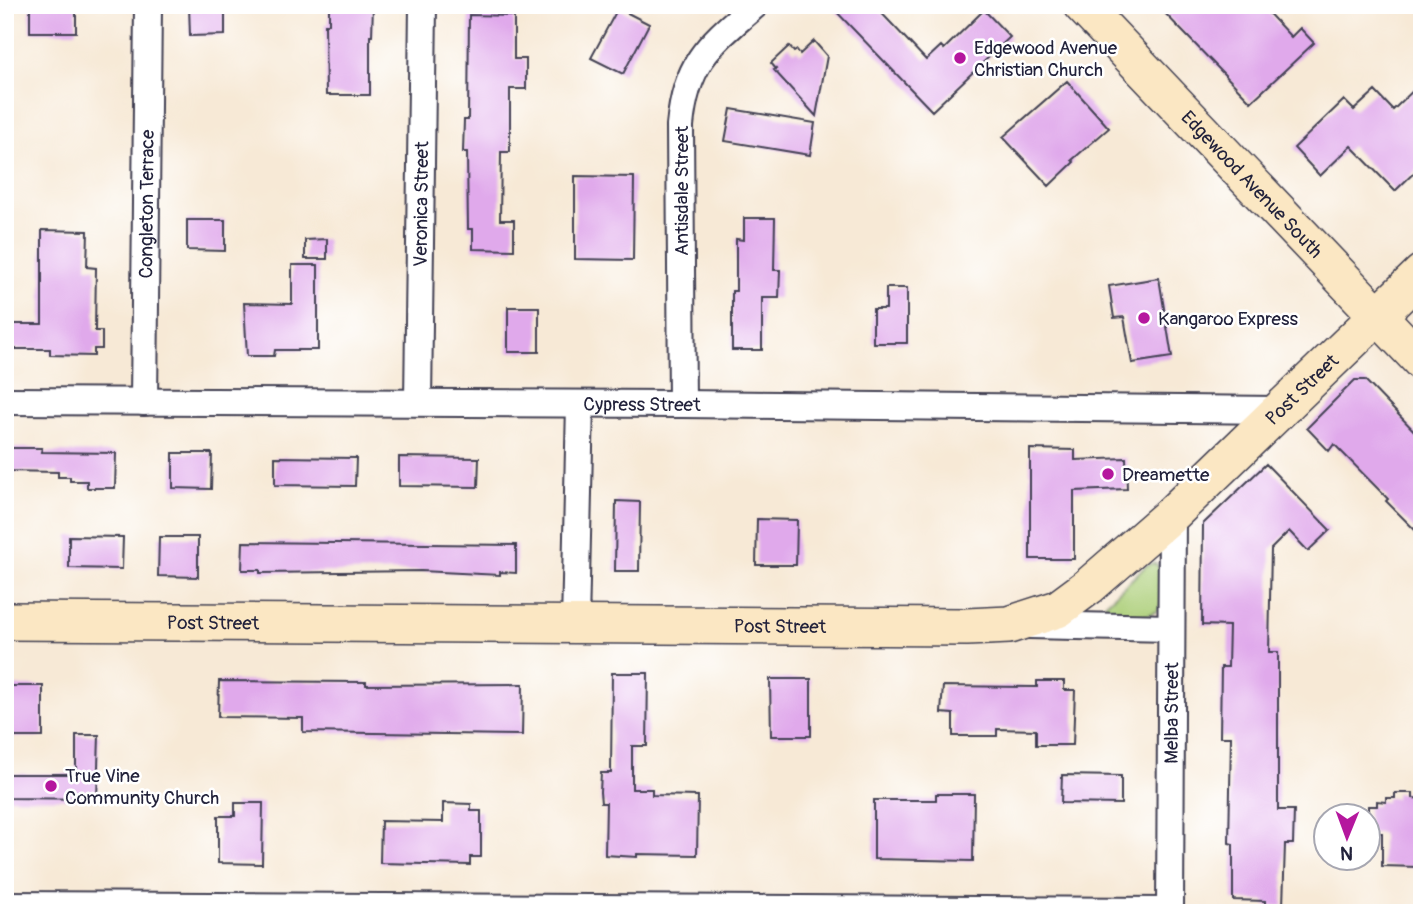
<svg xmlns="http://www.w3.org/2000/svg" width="1427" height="918" font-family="Pangolin,sans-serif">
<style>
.green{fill:#abce77;stroke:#667859;stroke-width:2}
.building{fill:#e0a9eb}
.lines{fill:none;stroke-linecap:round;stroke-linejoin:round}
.street-casing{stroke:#424052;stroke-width:30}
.secondary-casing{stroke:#424052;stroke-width:40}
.street{stroke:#fff;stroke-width:26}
.secondary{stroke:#fbe7c3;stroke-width:37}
.poi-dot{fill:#b5179e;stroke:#fff;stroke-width:2.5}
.labels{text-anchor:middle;stroke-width:5;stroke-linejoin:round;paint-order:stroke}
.poi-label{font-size:19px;fill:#22223b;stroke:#fff;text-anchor:start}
.street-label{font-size:19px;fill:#22223b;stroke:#fff}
</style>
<rect width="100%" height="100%" fill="#fff"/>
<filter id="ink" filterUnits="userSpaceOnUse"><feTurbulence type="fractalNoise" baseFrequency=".0143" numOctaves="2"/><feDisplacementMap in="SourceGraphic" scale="14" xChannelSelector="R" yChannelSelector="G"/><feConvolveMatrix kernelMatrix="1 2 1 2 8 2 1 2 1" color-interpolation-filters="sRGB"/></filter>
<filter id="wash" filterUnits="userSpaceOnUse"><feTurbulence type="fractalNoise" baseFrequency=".00686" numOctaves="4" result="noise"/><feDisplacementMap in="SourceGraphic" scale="28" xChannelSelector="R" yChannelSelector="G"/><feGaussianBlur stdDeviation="1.57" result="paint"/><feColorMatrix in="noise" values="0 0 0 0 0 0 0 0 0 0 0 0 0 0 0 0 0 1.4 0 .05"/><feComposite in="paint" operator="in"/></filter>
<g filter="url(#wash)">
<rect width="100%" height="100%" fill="#f7e9d6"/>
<path class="green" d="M1154,563L1161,569L1162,600L1158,611L1143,617L1109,614L1105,611V604L1147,565Z"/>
<g id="blocks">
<path class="building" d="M30,5H76V32H30Z
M189,5H225V35L190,36Z
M329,5H373L372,36H370V95H326L325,24H329Z
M830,5H874L926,60L941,46L944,49L984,10L1010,37L932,111Z
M1157,5H1261L1291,37L1300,28L1314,43L1251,102Z
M618,8L649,24L623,74L591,58Z
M469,15L514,16V59H526V89H510V152H501L500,220H514V250L473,249V229H468L467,152H463L464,120H468Z
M814,41L827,56L816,116L774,70L776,69L771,63L789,46L794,52L797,50L800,54Z
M1067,81L1109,128L1072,160L1074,162L1049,186L1003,137Z
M1422,82V165L1395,191L1351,146L1320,176L1294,148L1344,100L1354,110L1375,91L1393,110Z
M731,109L815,123L810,155L725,141Z
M575,176L634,177L633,260L575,259Z
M744,218H775L774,270H780L779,298H762V350H732V291H736V239L744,240Z
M187,220H225V251L187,250Z
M42,230L88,231L87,267L96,268L95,331H102V349H94V356L50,355V349H13V324H42Z
M327,239V259H305V240Z
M292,265H318V350H275L274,356H247L244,303L292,304Z
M1159,278L1172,357L1132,363L1124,317L1114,318L1109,286Z
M886,288H907V343H873V309H886Z
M508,307H539V352H508Z
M1355,380H1365L1422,439V537L1386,501L1388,499L1334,444L1329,451L1307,428Z
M5,448H42L41,452L116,453L115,488H87V481H70V477H58V472L5,471Z
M1030,449L1075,450V460L1126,458L1127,489L1074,491V559H1030Z
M173,453H212L211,489L173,488Z
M275,457L356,458L355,486L275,485Z
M399,457L479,458L478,487L399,486Z
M1266,464L1330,530L1308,551L1289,531L1271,549L1269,652H1278V810H1294L1293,844H1285L1283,906H1265V901L1233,900V844L1229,843L1231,737H1220L1221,667H1228L1229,626L1202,625L1203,524Z
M616,501L640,502L639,571H615Z
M757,519L797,520L796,565H756Z
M69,536L123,537L122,569L69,568Z
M159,537H198V577L158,576Z
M243,542L516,545V573L500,572V575L421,571L260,573V570H242Z
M612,673H648L647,746H632V789H652V795L698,796L697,855L637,854V857L605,855L606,803H601L600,792L601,773H611Z
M770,679H811V736H771Z
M219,681L366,682V685L523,684L522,735L303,732V718L218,717Z
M1037,681H1064V690H1075L1073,745H1036V730L997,729V736H953V714L941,713L943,686L1037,687Z
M9,686H43V737H8Z
M76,735H99L97,799L5,798V774H76Z
M1062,775L1121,776V804L1061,803Z
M1395,793H1413V798L1422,799V860H1418V867L1382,866V833H1368V806H1377V801L1386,802V798H1395Z
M936,794H974L973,861L874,859V800H936Z
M235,803H263L262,864L218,863V816H235Z
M443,803L471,804V811H481V857H470V865L380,863L381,821L443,822Z"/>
</g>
</g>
<g filter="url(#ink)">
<use href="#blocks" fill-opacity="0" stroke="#424052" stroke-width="2"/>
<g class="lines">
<g class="street-casing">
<g id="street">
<path id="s1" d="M5,401L682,404L1280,410"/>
<path id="s2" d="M144,402L148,5"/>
<path id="s3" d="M418,402L423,5"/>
<path d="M682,404L680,126C686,62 709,45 755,5"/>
<path d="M575,625L580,404"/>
<path d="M1028,625L1171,628"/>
<path d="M5,905L1170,911"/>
<path id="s4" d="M1170,913L1172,514"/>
</g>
</g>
<g class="secondary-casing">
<g id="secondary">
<path id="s5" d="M1082,5L1422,362"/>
<path id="s6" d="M5,621L967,627L1009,625L1058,609L1089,586L1172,514L1422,273"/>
</g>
</g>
<use href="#street" class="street"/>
<use href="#secondary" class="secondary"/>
</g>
</g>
<g class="poi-dot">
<circle cx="960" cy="58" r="7"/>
<circle cx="1144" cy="318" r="7"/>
<circle cx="1108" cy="474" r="7"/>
<circle cx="51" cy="786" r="7"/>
</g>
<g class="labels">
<g class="poi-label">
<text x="974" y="54">Edgewood Avenue<tspan x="974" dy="22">Christian Church</tspan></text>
<text x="1158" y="325">Kangaroo Express</text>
<text x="1122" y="481">Dreamette</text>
<text x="65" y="782">True Vine<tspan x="65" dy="22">Community Church</tspan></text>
</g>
<g class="street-label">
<text dy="7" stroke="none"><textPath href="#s5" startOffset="247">Edgewood Avenue South</textPath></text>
<text transform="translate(681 191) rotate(-90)" y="7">Antisdale Street</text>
<text dy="7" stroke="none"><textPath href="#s2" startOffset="198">Congleton Terrace</textPath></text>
<text dy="7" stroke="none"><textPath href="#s3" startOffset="198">Veronica Street</textPath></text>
<text dy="7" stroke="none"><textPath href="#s6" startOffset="1384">Post Street</textPath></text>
<text dy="7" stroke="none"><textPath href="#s1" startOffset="637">Cypress Street</textPath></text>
<text dy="7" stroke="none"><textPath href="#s6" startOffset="208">Post Street</textPath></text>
<text dy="7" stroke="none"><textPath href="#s6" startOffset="775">Post Street</textPath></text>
<text dy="7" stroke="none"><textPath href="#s4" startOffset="200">Melba Street</textPath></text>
</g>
</g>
<rect width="1427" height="918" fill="none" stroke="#fff" stroke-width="28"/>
<g transform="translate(1347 837) rotate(181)"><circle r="33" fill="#ffffff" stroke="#a7a7b1" stroke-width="2"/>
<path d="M0-5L12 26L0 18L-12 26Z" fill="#b5179e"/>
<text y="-10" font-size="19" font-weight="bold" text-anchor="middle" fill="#22223b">N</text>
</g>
</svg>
